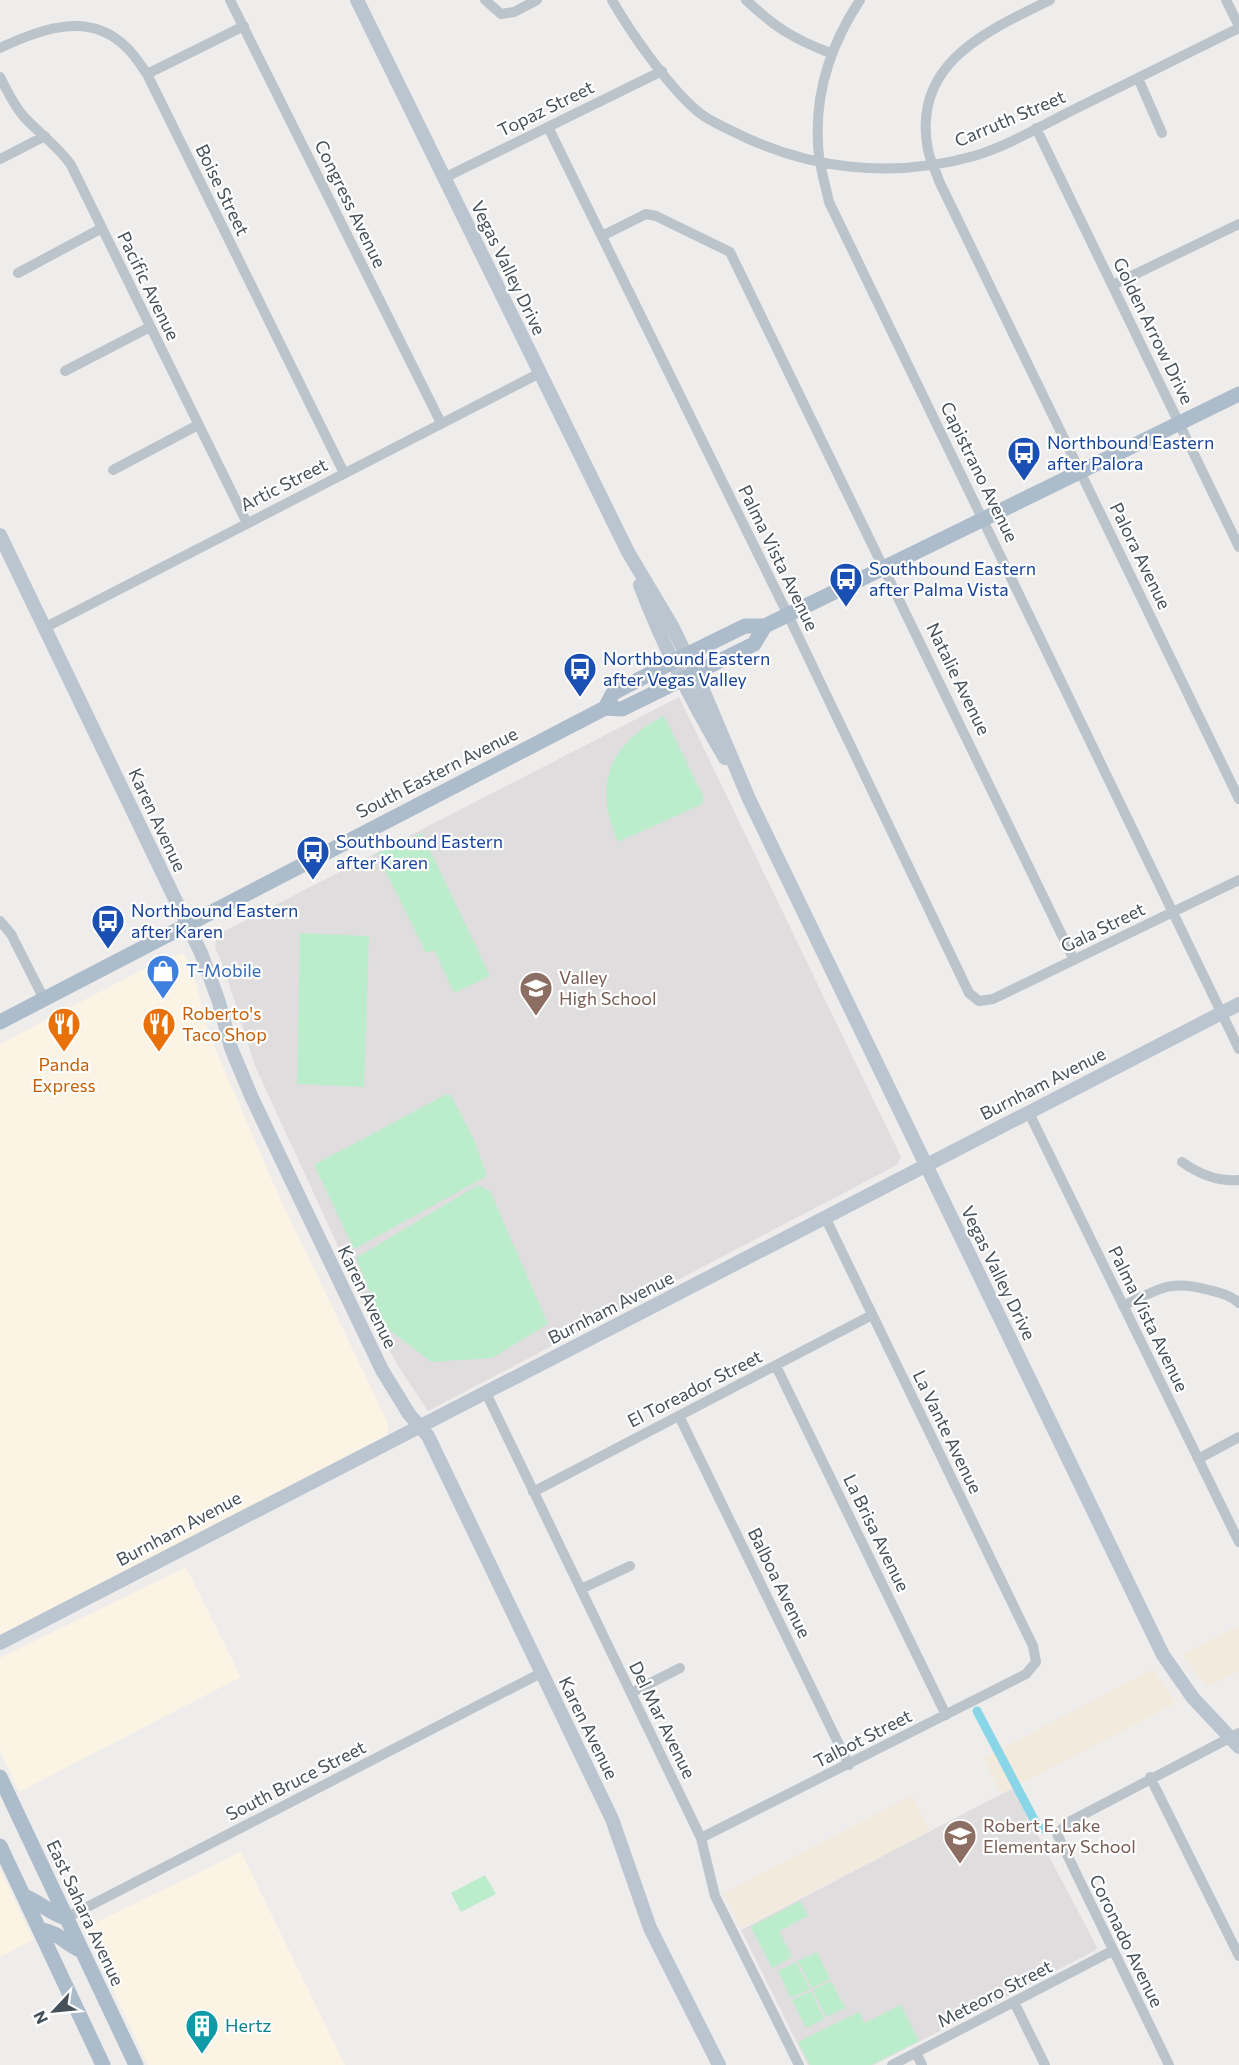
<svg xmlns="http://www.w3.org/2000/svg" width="1239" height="2065" font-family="Commissioner,sans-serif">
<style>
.commercial{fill:#fbf4e4}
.education{fill:#e0ddde}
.green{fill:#bbedcd}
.sand{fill:#f1eadd}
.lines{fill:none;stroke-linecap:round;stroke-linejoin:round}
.canal{stroke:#89d6e8;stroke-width:9}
.street{stroke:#bbc4cb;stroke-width:10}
.secondary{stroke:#bac5d0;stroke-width:14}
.primary{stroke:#acbccb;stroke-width:15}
.labels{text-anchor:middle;stroke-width:4.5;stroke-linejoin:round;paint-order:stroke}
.street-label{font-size:18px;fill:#455059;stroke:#fff}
.transit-label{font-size:18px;fill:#164399;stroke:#fff;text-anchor:start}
.shop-label{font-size:18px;fill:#366cbe;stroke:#fff;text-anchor:start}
.education-label{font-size:18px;fill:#785e54;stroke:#fff;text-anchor:start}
.food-label{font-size:18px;fill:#c56008;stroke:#fff;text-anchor:start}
.culture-label{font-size:18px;fill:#0d838f;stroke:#fff;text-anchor:start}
</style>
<rect width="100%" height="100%" fill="#efecec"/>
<path class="commercial" d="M184,953L194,976L210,1037L278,1194L388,1423L387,1435L0,1635V1044L161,960Z
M186,1567L241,1677L19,1792L0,1750V1658Z
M241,1852L345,2065H148L84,1928Z
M0,1869L33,1940L0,1957Z"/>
<path class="education" d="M679,697L901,1157L897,1165L428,1411L396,1363L339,1248L255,1066L224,968L215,948L216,939L221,933Z
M1013,1788L1097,1947L1096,1950L874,2065H808L741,1930Z"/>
<path class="green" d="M664,716L704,798L702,804L618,842C593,785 608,744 664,716Z
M422,833L490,976L454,993L434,950L426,953L377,854Z
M300,933L369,936L364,1087L297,1084Z
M447,1094L451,1095L474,1140L487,1176L354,1249L314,1165Z
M478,1185L490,1191L548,1324L492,1358L431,1362L383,1325L356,1258Z
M485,1875L496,1894L461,1912L451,1893Z
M800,1901L808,1916L779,1931L792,1957L772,1968L751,1927Z
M817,1952L830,1979L812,1988L798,1961Z
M796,1962L810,1989L791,1998L778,1971Z
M831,1981L845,2008L826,2017L813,1990Z
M811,1991L824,2019L806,2028L792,2000Z
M901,2005L919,2041L871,2065H810L798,2042L859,2012L865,2023Z"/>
<path class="sand" d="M1239,1625V1671L1207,1687L1182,1655Z
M1153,1669L1176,1703L1001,1794L983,1758Z
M912,1795L930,1831L741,1928L724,1893Z"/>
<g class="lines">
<path class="canal" d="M977,1711L1038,1827L1047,1830"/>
<path class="street" d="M230,0L441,423
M485,0L501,14L514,12L537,0
M612,0C630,32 672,92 701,114C710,121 722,126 732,131C808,170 892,179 974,156C1008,146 1041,126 1073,110C1128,83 1184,55 1239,28
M746,0C776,28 792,38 830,53
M860,0C831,44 815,90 818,143C818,162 825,183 829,202L1239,1049
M1050,0C987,31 911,63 928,150C930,160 936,171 939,181L1239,799
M1226,0L1239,26
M0,48C40,29 90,10 127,48C135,55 141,66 147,74L344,473
M147,74L244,26
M0,77C7,91 14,106 25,118C40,134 58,146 71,165L247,523
M1138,78L1162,133
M548,127L788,615L969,993L979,1001L993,999L1239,880
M1036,128L1239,547
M0,159L45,136
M444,178L662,71
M602,236L646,214L656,216L730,252L1074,960
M18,273L102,228
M1113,285L1239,224
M65,371L150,327
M113,470L198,425
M44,628L540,373
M0,921L11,934L44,999
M1028,1111L1239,1542
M1182,1162C1199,1174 1218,1182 1239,1180
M1123,1306C1159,1289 1169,1279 1209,1290C1221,1293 1230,1295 1239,1303
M776,1366L946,1715
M486,1393L701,1838L715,1896L799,2065
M679,1416L849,1765
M1198,1459L1239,1437
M533,1492L872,1315
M581,1589L630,1566
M631,1693L680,1668
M1150,1777L1239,1956
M701,1838L1026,1674L1036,1662L1033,1646L825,1217
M66,1918L541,1673
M1014,2002L1045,2065
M916,2053L922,2065
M892,2065L1112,1951
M1169,2065L1057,1834L1069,1822L1239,1733"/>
<path class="secondary" d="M357,0L628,552L672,626L700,683L749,799L1163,1655L1193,1698L1239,1747
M0,535L201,953L219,1002L231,1048L252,1098L382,1370L409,1414L428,1436L612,1819L650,1928L719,2065
M640,585C663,646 692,702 725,758
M0,1643L1239,1004"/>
<path class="primary" d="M605,708L613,693L686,655L745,626H765L1239,394
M0,1022L605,708L622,709L754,644L765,626
M0,1777L136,2065
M0,1846L103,2065
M24,1896C40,1902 49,1913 66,1918
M39,1929C60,1933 64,1943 82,1951"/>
</g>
<defs>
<g id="bus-pin" transform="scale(1.725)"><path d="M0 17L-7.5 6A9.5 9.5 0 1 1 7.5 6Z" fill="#1a4fb4" stroke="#fff"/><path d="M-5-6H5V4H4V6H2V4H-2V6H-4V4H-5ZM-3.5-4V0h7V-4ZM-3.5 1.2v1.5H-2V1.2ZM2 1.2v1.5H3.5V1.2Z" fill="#fff"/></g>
<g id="shop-pin" transform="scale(1.725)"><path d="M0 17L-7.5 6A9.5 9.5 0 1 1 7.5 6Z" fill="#3f7fe0" stroke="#fff"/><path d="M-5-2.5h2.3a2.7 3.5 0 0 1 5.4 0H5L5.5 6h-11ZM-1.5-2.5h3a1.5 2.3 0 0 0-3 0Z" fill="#fff"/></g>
<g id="school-pin" transform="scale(1.725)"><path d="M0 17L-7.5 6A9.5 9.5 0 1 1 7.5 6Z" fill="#8d6e63" stroke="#fff"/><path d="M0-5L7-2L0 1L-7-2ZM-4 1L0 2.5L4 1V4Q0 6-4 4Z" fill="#fff"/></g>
<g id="restaurant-pin" transform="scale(1.725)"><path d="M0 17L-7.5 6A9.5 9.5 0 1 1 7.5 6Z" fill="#e8710a" stroke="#fff"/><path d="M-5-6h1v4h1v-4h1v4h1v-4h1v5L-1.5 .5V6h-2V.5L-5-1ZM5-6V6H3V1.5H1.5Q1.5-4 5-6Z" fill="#fff"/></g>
<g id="building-pin" transform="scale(1.725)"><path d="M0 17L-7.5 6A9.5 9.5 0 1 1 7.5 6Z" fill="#0f9aa8" stroke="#fff"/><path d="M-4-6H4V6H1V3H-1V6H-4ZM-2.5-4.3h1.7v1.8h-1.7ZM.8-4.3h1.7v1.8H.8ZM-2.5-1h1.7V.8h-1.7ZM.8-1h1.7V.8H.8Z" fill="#fff"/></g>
</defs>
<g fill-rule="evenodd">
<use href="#bus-pin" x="1024" y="453"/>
<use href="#bus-pin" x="846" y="579"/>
<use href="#bus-pin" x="580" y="669"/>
<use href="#bus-pin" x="313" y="852"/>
<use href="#bus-pin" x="108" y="921"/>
<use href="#shop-pin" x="163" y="971"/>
<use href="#school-pin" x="536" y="988"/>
<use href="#restaurant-pin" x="64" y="1024"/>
<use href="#restaurant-pin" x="159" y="1024"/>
<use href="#school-pin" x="960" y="1836"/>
<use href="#building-pin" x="202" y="2026"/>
</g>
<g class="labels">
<g class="street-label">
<text transform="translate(546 109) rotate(-26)" y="6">Topaz Street</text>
<text transform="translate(1010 119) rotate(-23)" y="6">Carruth Street</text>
<text transform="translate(222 190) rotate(64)" y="6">Boise Street</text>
<text transform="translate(350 204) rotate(64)" y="6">Congress Avenue</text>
<text transform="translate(508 268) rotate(64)" y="6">Vegas Valley Drive</text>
<text transform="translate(148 286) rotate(64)" y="6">Pacific Avenue</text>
<text transform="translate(1153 331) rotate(64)" y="6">Golden Arrow Drive</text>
<text transform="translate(979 472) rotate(64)" y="6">Capistrano Avenue</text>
<text transform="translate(284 485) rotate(-27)" y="6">Artic Street</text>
<text transform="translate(1140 556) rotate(64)" y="6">Palora Avenue</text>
<text transform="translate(778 558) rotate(64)" y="6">Palma Vista Avenue</text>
<text transform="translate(958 679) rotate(64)" y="6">Natalie Avenue</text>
<text transform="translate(437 773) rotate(-27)" y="6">South Eastern Avenue</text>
<text transform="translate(157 820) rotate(65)" y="6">Karen Avenue</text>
<text transform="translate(1103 928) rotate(-26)" y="6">Gala Street</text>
<text transform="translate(1043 1084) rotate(-27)" y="6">Burnham Avenue</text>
<text transform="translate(998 1273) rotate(64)" y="6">Vegas Valley Drive</text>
<text transform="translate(367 1297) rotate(64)" y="6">Karen Avenue</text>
<text transform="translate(611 1308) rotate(-27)" y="6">Burnham Avenue</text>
<text transform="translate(1148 1319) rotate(64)" y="6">Palma Vista Avenue</text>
<text transform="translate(695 1389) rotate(-27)" y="6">El Toreador Street</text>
<text transform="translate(947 1432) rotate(64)" y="6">La Vante Avenue</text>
<text transform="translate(179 1529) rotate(-28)" y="6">Burnham Avenue</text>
<text transform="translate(876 1533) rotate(64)" y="6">La Brisa Avenue</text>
<text transform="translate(779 1583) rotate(64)" y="6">Balboa Avenue</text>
<text transform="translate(662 1720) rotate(64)" y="6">Del Mar Avenue</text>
<text transform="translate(588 1728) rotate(64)" y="6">Karen Avenue</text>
<text transform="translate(863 1739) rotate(-27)" y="6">Talbot Street</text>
<text transform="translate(296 1781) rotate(-27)" y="6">South Bruce Street</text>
<text transform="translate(85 1913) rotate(65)" y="6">East Sahara Avenue</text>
<text transform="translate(1126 1941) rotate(64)" y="6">Coronado Avenue</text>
<text transform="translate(995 1994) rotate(-27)" y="6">Meteoro Street</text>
</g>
<g class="transit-label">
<text x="1047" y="449">Northbound Eastern<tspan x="1047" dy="21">after Palora</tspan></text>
<text x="869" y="575">Southbound Eastern<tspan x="869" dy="21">after Palma Vista</tspan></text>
<text x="603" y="665">Northbound Eastern<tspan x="603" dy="21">after Vegas Valley</tspan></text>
<text x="336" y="848">Southbound Eastern<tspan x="336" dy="21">after Karen</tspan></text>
<text x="131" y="917">Northbound Eastern<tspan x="131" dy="21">after Karen</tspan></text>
</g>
<g class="shop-label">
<text x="186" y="977">T-Mobile</text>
</g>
<g class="education-label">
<text x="559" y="984">Valley<tspan x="559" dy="21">High School</tspan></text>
<text x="983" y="1832">Robert E. Lake<tspan x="983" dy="21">Elementary School</tspan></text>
</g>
<g class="food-label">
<text x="182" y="1020">Roberto's<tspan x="182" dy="21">Taco Shop</tspan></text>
<text x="64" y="1071" text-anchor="middle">Panda<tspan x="64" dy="21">Express</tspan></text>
</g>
<g class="culture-label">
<text x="225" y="2032">Hertz</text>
</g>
</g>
<g transform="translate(54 2011) rotate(244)" stroke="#ffffff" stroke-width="4.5" paint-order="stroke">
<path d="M0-4.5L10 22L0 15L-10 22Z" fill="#455059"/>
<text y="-9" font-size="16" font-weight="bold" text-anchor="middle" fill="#455059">N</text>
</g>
</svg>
